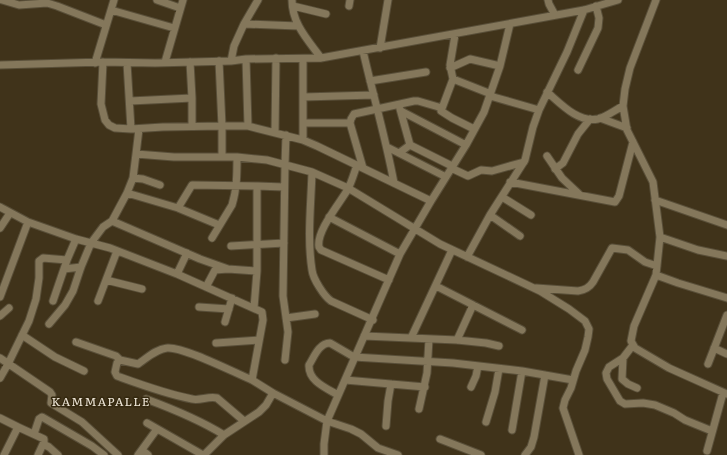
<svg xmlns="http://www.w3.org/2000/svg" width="727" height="455" font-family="Literata,serif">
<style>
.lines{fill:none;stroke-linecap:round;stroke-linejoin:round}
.minor-casing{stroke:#594f39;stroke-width:9}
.minor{stroke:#84775b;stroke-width:7}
.labels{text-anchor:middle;stroke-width:3;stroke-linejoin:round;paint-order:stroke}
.neighbourhood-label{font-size:12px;letter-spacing:1px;fill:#ece4d5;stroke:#352910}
</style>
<rect width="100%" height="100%" fill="#40331a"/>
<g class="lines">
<g class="minor-casing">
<path id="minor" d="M2,0L19,5L47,3L57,6L106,25
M157,0L180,8
M258,0L244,24L298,26
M292,0C292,24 308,40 321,58
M548,0L549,4L555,15
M656,0L630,68L625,89L623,106L627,130L653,182L660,237L656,275L634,326L631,341L635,348L669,368L727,394
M293,6L326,14
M349,6L350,0
M111,10L174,28
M455,35L450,65L453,79L441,111L452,118L474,129
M380,48L388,0
M363,51C373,95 386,139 394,183
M246,59L248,126
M231,61L234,46L244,24
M103,62L101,104L105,120L109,125L115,128L131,129L163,127L222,126L219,61
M165,62L183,0
M190,62L192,98V126
M95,63L114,0
M127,63L131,129
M0,65L103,62L155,63L231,61L246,59L321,58L584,10L618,0
M450,68L470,59L500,66
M578,70L598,28L599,18L596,6
M453,79L491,94
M370,81L426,72
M547,92C561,104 578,123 598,119C606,117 615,110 623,106
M490,96L539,110
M303,97L374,95
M130,101L192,98
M401,111L466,145
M600,118L627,128
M303,123H350
M275,132L276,58
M303,140V59
M410,145L452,166
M387,147L446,177
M399,153L410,145L400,109
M136,154L139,129
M547,156L562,178L579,194
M222,157V126H248L303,140L317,146L431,201
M357,165C354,173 352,181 348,189C340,203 316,231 319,247L321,250L389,280
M363,168L350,123L351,119L354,114L414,101H418L442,108
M451,168L468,176L481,170L492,171L524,162
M555,169L563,163L578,134L590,119
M312,172C311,204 307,239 312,270C313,279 324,296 331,301L373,320
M133,178L143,179L160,185
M510,182L615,202L619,196L633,142
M257,186L284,187
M127,193L178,208
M502,197L531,215
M655,200L727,225
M0,207L28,222L76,239L110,248L177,274L262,312L263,320L252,380C235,373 183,346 167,348C156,349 147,358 138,364L120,360L117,363L115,372L117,376C142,385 166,394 192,399C200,401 208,396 217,398L244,421
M490,215L520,236
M329,217L400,254
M112,221L200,259L228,269
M219,225L178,208L192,185L257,186V271L254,308
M0,228L10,213
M660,237L698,250L727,256
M212,238L232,205C237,189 237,173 237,157
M231,246L284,243
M467,257L490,215L525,160L533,127L539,110L567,52L584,10
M64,269L81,267
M177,274L187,253
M656,275L678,283L727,298
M106,280L142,289
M436,286L522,330
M206,287L215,270L228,269L257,271
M536,288L578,291C585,290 589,288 593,282L612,248L628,250L645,262L657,266
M0,297L28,222
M53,301L67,260L76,239
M98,301L117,251
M199,307L229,309
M0,316L9,308
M286,318L315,314
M225,322L232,298
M49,324L65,305L73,291L81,267L91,243L103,227L112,221L127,193L133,178L136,154L174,157H237L267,160L312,172L348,188L440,244L540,291L569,309L585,321L589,329L588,337L585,350L576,371L571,388L565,400L563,408L579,455
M22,335L55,357L84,371
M364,336L457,340L486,343L499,346
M411,338L452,250
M457,340L473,305
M76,342L116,356L120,360
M216,343L259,340
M633,345L623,358L609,367L606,373L607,379L620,401L625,404L643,403L655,405L674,413L685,420L712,431
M714,348L727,354
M0,358L50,392L52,395L51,403L82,422L118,455
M623,358L622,379L628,384L637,388
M285,360L288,332L283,296L285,164L286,135
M708,364L727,315
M0,378L8,364L29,321L36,299L39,278V261L43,258L67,260
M252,380L273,393
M345,380L425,387
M471,387L476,376L478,366
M338,395C326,388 308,381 309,365C314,357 319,343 330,343L354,357L453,363L522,371L573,380
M146,399C173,409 200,420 224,435
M419,409L427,373L429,339
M0,418L18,427L44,439V442L38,455
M486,422L495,392L499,369
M147,423L203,455
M386,426L388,401L391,384
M512,430L522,371
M34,434L39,419L42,417L92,446L104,455
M440,439L481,455
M43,444L49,447L58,455
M142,450L148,455
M707,451L723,393
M4,455L18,427
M138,455L157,429
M204,455L224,435L259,412L266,405L273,393L327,421L351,429L361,434L378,448L398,455
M324,455V444L327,421L400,254L431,201L466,145L484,112L500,66L510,24
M525,455L531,447L534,437L545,375"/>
</g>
<use href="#minor" class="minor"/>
</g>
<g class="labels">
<g class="neighbourhood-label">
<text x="101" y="406">KAMMAPALLE</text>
</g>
</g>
</svg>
